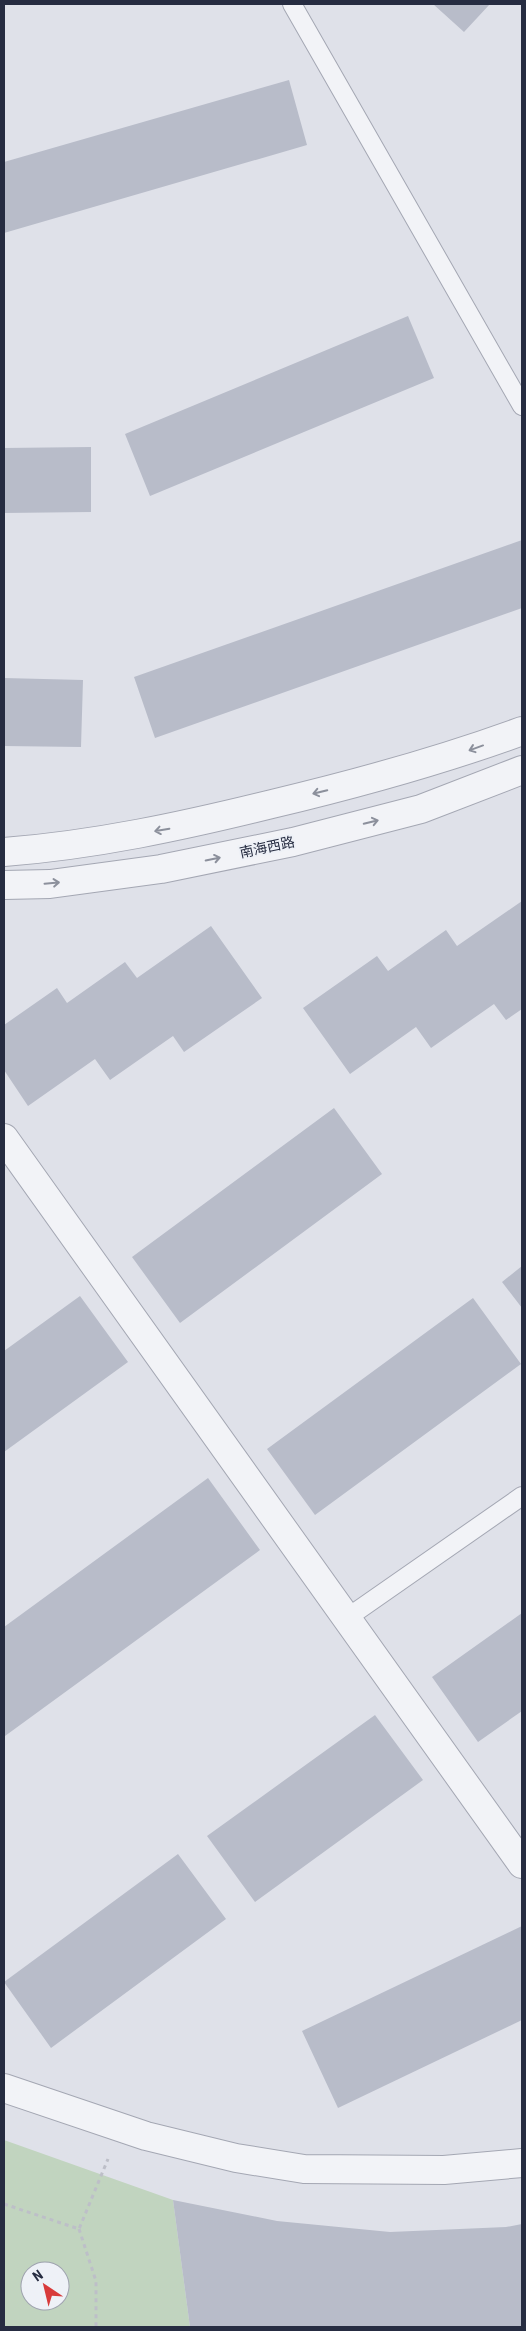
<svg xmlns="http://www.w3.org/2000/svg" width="526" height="2331" font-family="'Roboto Condensed','Noto Sans SC',sans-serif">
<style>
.green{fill:#c1d4bf;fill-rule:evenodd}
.building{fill:#b8bcc9}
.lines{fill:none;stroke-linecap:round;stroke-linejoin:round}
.service-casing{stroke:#a4a7b3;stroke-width:20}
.minor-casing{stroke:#a4a7b3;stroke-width:30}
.tertiary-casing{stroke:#a4a7b3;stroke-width:30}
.path{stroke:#bdbfc8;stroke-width:3;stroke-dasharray:4 4;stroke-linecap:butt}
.service{stroke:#f2f3f7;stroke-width:18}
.minor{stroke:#f2f3f7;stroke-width:28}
.tertiary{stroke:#f2f3f7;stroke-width:28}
.oneway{stroke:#8c909c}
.labels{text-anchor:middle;stroke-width:4;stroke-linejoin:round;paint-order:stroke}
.street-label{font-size:14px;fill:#262c41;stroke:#eef1f7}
</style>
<rect width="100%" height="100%" fill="#dfe1e9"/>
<path class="green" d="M4,2140L173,2200L190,2327H4ZM30,2271H60V2301H30Z"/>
<path class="building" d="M433,4H490L464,32Z
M289,80L307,145L4,233V162Z
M408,316L434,378L150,496L125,434Z
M91,447V512L4,513V448Z
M522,540V608L155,738L134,677Z
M4,678L83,680L81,747L4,746Z
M522,901V1009L506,1020L494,1004L431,1048L416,1027L350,1074L303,1008L377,956L388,971L446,930L457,946Z
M211,926L262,998L184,1052L173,1036L110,1080L95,1059L28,1106L4,1070V1025L57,988L67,1003L125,962L137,978Z
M334,1108L382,1174L180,1323L132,1257Z
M522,1266V1308L502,1282Z
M80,1296L128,1362L4,1452V1351Z
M473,1298L521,1364L315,1515L267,1449Z
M208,1478L260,1550L5,1736L4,1627Z
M522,1613V1711L478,1742L432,1677Z
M375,1715L423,1780L255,1902L207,1836Z
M178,1854L226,1919L51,2048L4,1982Z
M522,1926V2020L338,2108L302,2031Z
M173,2200L277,2221L390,2232L506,2227L522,2224V2327H190Z"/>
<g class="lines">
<g class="service-casing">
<path id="service" d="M292,4L522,406
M347,1618L522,1496"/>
</g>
<g class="minor-casing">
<path id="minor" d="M4,1138L522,1864
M4,2088L146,2136L236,2158L304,2169L444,2170L522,2163"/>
</g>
<g class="tertiary-casing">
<path id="tertiary" d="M4,852C95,845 183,826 272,804C356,784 440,761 522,731
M4,885L50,884L161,869L293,842L421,809L522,770"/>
</g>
<path class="path" d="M4,2204L79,2229L108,2159
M79,2229L96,2281V2327"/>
<use href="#service" class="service"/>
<use href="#minor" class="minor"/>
<use href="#tertiary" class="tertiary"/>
</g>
<defs><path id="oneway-shaft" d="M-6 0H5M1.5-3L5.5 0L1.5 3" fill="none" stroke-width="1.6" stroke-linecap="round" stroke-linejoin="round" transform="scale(1.25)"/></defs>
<g class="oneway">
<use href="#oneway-shaft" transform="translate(476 748) rotate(160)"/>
<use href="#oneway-shaft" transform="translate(320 792) rotate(166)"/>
<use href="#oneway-shaft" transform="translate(371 822) rotate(-14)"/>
<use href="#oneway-shaft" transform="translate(162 830) rotate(170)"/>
<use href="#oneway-shaft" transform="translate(213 859) rotate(-12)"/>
<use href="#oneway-shaft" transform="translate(52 883) rotate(-5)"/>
</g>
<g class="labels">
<g class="street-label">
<text transform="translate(267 847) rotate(-12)" y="5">南海西路</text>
</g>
</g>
<rect width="526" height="2331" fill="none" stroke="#262c41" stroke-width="10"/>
<g transform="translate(45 2286) rotate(325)"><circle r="24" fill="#eef1f7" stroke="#9ea2ae"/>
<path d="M0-4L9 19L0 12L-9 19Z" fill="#d83a3a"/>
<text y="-8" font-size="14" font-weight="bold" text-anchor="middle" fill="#262c41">N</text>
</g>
</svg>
